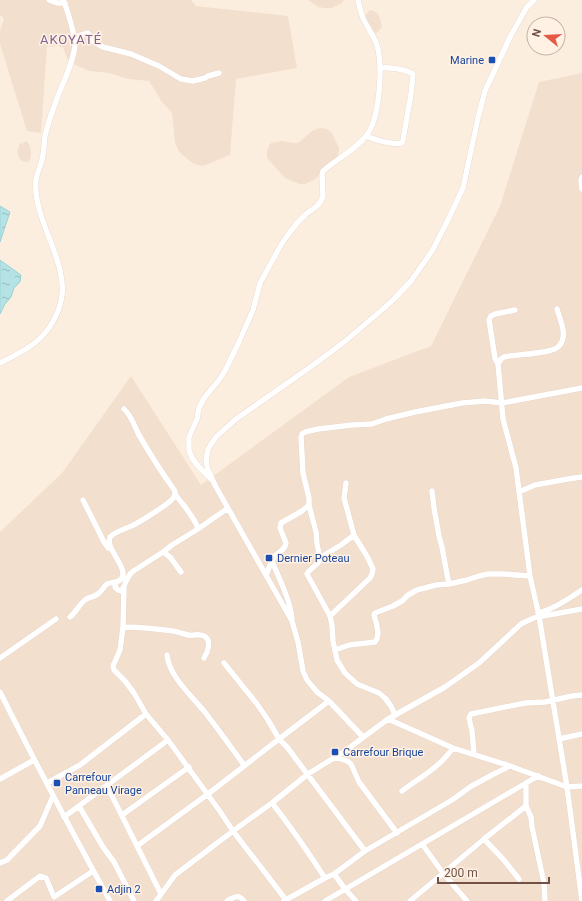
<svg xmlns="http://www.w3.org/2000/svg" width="582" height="901" font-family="Roboto,sans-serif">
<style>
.residential{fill:#f3dfce}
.water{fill:url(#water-ripples);stroke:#9bd3d6}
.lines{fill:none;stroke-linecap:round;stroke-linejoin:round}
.minor-casing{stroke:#e1cbbf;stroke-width:6}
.minor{stroke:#fff;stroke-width:5.5}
.transit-dot{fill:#1a4fb4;stroke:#fff2e5;stroke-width:1.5}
.labels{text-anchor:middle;stroke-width:3;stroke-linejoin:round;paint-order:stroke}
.transit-label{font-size:11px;fill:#164399;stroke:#fff2e5;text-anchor:start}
.quarter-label{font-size:13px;letter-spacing:1px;fill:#806395;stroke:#fff2e5}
</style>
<defs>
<pattern id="water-ripples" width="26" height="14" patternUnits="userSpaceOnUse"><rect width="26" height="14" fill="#b5e2e5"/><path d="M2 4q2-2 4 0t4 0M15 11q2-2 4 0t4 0" fill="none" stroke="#98babb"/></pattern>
</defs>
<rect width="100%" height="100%" fill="#fceedf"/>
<path class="residential" d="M0,0H191L196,6L288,16L297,68L236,79L230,155L203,166L194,164L180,153L175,143L172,113L162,102L149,81L128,79L109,73L89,71L69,62L63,48L59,46L47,47L41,133L27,131L0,44V31L4,18L0,15Z
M308,0H344L342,3L332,8H324L318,7Z
M370,10L374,11L378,14L380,18L382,26L379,31L376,33L370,28L364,16Z
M582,73V901H0V532L62,473L131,376L201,485L349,377L431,346L500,206L539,82Z
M320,128L327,129L332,133L339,148V151L336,159L325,171L314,180L305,184H299L285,178L267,158V152L269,145L271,143L282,141L293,143H298L312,131Z
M26,141L29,144L31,151V155L30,160L27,162L22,161L20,159L17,152L20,143L22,144Z"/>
<path class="water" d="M0,206L10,212L0,242Z
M0,260L21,275L20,282L14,288L11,297L5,304L0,314Z"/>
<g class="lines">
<g class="minor-casing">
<path id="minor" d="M49,0L57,3H65
M75,37L88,33L91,40L103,47L131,54L159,66L181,79L193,81L205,78L208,76L219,73
M366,136C377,140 390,145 402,143L403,140L411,94L413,74C404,69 390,67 380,68
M582,177L581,180L582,189
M515,310L495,314L491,316L489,320L495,358L498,364L503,419L516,468L530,576L539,616L567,787L582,901
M0,363C10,358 20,353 29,347C45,337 57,319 61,301C70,263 32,219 36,180C37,173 40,167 42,160C44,152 44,144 45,136C48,122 53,109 58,96C64,80 74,61 75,44C75,35 67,8 63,0
M498,364L501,359L504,357C516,354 550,354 558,347C563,343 564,335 563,330C562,323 559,316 557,309
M211,479L198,466L192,458L189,450V437L197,419L199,408L204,398L219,380L225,371L239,342L253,310L260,283L281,245L287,236L298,222L306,214L317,206L321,201L323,196L322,175L323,171C337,159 355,150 366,136C380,119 383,66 377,45C374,36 367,27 363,18C361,12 359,6 358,0
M432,491L434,508L439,536L442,547L446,569L449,584
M519,492L535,485L568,479L582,477
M175,494C182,504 195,517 198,529
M83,500L104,542L108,548H111
M309,505L316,532L317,544L320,558
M354,535L341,545L321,557L318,563L308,572L307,574L330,616L332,625L333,641L337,660L345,673L357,684L379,693L385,698L391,706L395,715
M163,552L172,545L198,529L228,508
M272,561C279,578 291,602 292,619
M181,572L170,557L163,552L132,572C127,577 126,581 124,587L123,627L120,650L113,666L114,670L125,681L134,693L146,714L168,740L219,810L233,831L286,900
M266,575C269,569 271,560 275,556C280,551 285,550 286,543L280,528L281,523L302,511L309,505V498L303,473L301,437L302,434L305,432L318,429L352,425L372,424L386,419L415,412L462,403L485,401L502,403L582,388
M116,582L115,587L118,590L121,591L124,587
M542,612L541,615L543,616L582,609
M538,613C554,609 568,599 582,590
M330,616L370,578L372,574L373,569L368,558L354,535L344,498L346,483
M70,617C76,612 79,605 85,600C89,597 95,597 99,593C102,591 104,586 107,584C111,582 119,583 122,578C128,567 105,549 110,537C115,532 122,530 129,527C137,524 171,503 174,497C175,495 175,493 175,491C162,473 150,454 139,435C134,426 132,416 124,409
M123,627C140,627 157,629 173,631C179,632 183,634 188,635C193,636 199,633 204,636C212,640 208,652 204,658
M335,650L349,645L375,642C381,635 376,623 374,615L375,613L393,606L402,601L408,595L417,590L436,585L449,584L467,580L479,576L488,574H503L530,576
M167,655C169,676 191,695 204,711C218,729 231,747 244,765
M0,658L56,619
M224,663L257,704L268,720L279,739L287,747L365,851
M0,692C35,762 72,832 110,901
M388,719L453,748L510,766L567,787L582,786
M363,737L329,701L317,692L307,680L303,671L298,642L292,621L216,487L208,470L206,461L208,449L216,437L236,419L309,368L343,343L383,309L394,299L411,281L432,251L446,224L463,188L478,118L485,91L511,35L527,7L534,0
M559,739L582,734
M474,754L472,731L469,718L471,714L525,703L545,702L572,696L582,695
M335,757L347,761L351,764L359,782L397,833
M0,779L34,760
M47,783L80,765L146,714
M526,783V806L531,817L532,827L544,883L545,901
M107,786L161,894
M402,791C419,778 440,767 453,748
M272,803C291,827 308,852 325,878
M79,806L103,847L114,862L134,901
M122,815L189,767
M64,817L168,740
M484,839L503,859L519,879
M422,844L443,873L467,901
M137,846L208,794L279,739L329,701
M0,863L7,860L40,826L53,796
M334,874L345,889L356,901
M7,901L40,876L46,878L54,897L93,871
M156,901L175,875L233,831L272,803L308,774L345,751L388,719L445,687L479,663L521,624L529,620L539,616
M227,901C235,897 238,893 244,901
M284,901L325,878L334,874L365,851L452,800L470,787L490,776L510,766
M325,901L538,776
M410,901L484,839L526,806"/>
</g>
<use href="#minor" class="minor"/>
</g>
<g class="transit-dot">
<rect x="488" y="56" width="8" height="8" rx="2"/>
<rect x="265" y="554" width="8" height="8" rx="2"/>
<rect x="331" y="748" width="8" height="8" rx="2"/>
<rect x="53" y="779" width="8" height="8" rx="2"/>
<rect x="95" y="885" width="8" height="8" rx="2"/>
</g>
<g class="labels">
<g class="transit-label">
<text x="484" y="64" text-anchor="end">Marine</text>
<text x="277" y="562">Dernier Poteau</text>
<text x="343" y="756">Carrefour Brique</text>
<text x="65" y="781">Carrefour<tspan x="65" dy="13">Panneau Virage</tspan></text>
<text x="107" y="893">Adjin 2</text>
</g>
<g class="quarter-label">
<text x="71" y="44">AKOYATÉ</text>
</g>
</g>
<g transform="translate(546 36) rotate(288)"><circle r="19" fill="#fff2e5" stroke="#c7b2a6"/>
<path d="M0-3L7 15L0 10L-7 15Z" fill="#e65944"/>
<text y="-6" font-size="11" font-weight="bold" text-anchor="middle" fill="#725247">N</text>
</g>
<path d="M438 877v6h111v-6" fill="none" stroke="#725247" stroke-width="2"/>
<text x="444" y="877" font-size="12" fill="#725247" stroke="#fff2e5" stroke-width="3" paint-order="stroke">200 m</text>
</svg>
